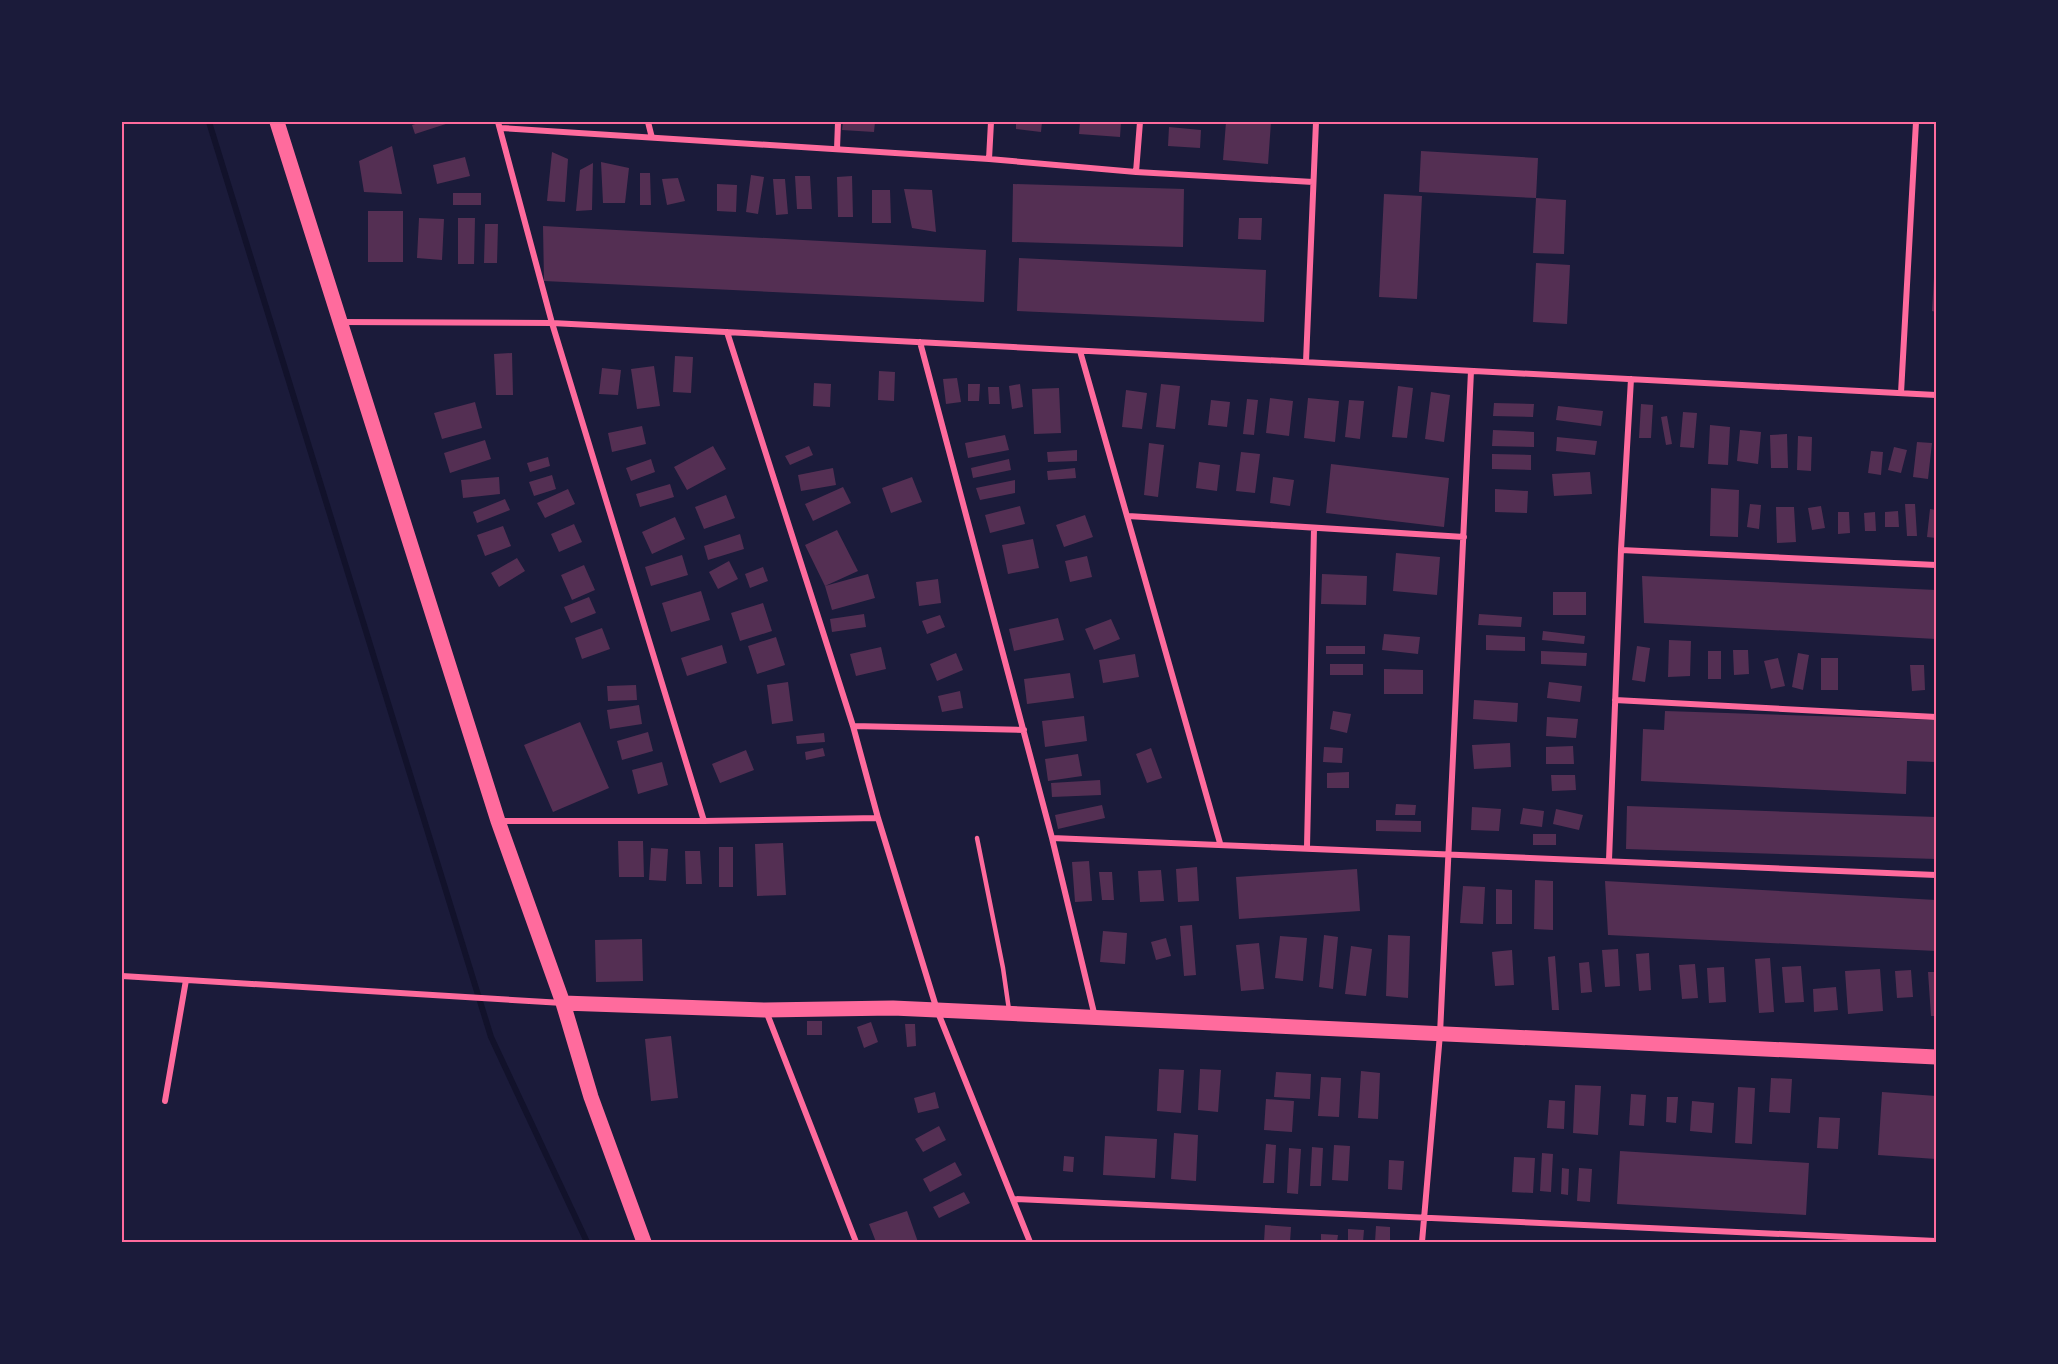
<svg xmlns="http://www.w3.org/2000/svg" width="2058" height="1364" font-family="Commissioner,sans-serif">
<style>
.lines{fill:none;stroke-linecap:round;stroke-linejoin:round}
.stream{stroke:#12122b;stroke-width:6}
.building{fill:#542f53}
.service{stroke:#ff6b9d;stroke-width:4.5}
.minor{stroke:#ff6b9d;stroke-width:6}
.primary{stroke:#ff6b9d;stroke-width:15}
.neatline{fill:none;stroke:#ff6b9d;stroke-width:2}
</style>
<rect width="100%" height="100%" fill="#1b1b3a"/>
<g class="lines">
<path class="stream" d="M209,122L491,1037L587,1242"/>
</g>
<path class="building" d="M422,122H452L415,134L412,125Z
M843,122H875L874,132L842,130Z
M1016,122H1042L1041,132L1016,129Z
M1080,122H1121L1120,137L1079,134Z
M1226,122H1271L1268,164L1223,160Z
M1169,127L1201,130L1200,148L1168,146Z
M392,146L402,194L364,192L359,161Z
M1421,151L1538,158L1536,198L1419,192Z
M552,152L568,159L565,202L547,201Z
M465,157L470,176L437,184L433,165Z
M601,162L629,168L625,203H603Z
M593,163L592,210L576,211L580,170Z
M640,173H650L651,205H640Z
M751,175L764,177L758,214L746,212Z
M795,176H810L812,209H797Z
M852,176L853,217H838L837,177Z
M678,178L685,201L667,205L662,179Z
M773,179H785L788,214L776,215Z
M717,184L737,185L736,212L717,211Z
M1013,184L1184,189L1183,247L1012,242Z
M904,189L932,190L936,232L912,228Z
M872,190H890L891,223H872Z
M453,193H481V205H453Z
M1384,194L1422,196L1417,299L1379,297Z
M1536,198L1566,200L1564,254L1533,253Z
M368,211H403V262H368Z
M1934,212H1936V231H1935Z
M419,218L444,219L442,260L417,258Z
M458,218H475L474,264H458Z
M1239,218H1262L1261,240L1238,239Z
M485,224H498L497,263H484Z
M543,226L986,250L984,302L544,281Z
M1019,258L1266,270L1264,322L1017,311Z
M1536,263L1570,265L1567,324L1533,322Z
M1934,277H1936V312L1932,311Z
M512,353L513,395H496L494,354Z
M675,356L693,357L691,393L673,392Z
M654,366L660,406L637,409L631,369Z
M602,368L621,370L618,395L599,394Z
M879,371L895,372L894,401L878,400Z
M957,378L961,402L946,404L943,379Z
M814,383L831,384L830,407L813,406Z
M968,384H980L979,401H968Z
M1020,384L1023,407L1012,409L1009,386Z
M1161,384L1180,386L1175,429L1156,427Z
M1398,386L1413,388L1407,438L1392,437Z
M988,387H999L1000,404H989Z
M1059,388L1061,433L1034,434L1032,389Z
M1126,390L1147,393L1142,429L1122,427Z
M1431,392L1450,395L1444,442L1425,439Z
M1270,398L1293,401L1289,436L1266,433Z
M1308,398L1339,401L1335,442L1304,438Z
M1247,399L1258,400L1254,435L1243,434Z
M1211,400L1230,402L1227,427L1208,425Z
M1349,400L1364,401L1360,439L1345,437Z
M475,402L482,428L442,439L434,413Z
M1494,403L1534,404L1533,417L1493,416Z
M1641,404L1653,405L1651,438H1639Z
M1558,406L1603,411L1601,426L1556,420Z
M1683,412L1697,413L1694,448L1680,447Z
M1667,416L1672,444L1666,445L1661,417Z
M1710,425L1730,427L1728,465L1708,464Z
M642,426L646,444L612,452L608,433Z
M1493,430L1534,432V447L1492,446Z
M1740,430L1761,432L1758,464L1737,461Z
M1787,434L1788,468H1771L1770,435Z
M1005,435L1009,450L968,458L965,443Z
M1798,436L1812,437L1811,471L1797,470Z
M1557,437L1597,441L1595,455L1556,451Z
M485,440L491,459L450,473L444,453Z
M1917,442L1932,443L1928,479L1913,477Z
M1149,443L1164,445L1158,497L1144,495Z
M713,446L726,469L687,490L674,467Z
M809,446L813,455L790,465L785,456Z
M1894,447L1907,450L1901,473L1888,470Z
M1077,450V461L1048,462L1047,452Z
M1871,451L1883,452L1881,475L1868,473Z
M1241,452L1260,454L1255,493L1236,491Z
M1492,454L1531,455V470L1492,469Z
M548,457L550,466L530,472L527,463Z
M651,459L655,472L631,481L626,468Z
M1009,459L1011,470L973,478L971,468Z
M1199,462L1220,465L1217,491L1196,488Z
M1331,464L1449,478L1444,527L1326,513Z
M833,468L836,485L801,491L798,475Z
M1075,468L1076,478L1048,480L1047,471Z
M1590,472L1592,494L1554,496L1552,474Z
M552,475L556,489L534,496L529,482Z
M499,477L500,494L463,498L461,480Z
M912,477L922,502L891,513L882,488Z
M1273,477L1294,480L1290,506L1270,503Z
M1015,480V493L980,500L976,488Z
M670,484L674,497L640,507L636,494Z
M843,487L851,503L813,521L805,504Z
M1711,488L1739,490L1738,537L1710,536Z
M568,489L575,504L545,518L537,503Z
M1495,489L1528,491L1527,513L1495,512Z
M726,495L735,518L704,529L695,507Z
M505,499L510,510L477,523L473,512Z
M1750,504L1761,505L1759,529L1747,527Z
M1905,504H1915L1917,536H1907Z
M1020,506L1025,524L990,533L985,515Z
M1821,506L1825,528L1812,530L1808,508Z
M1776,507H1794L1796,542L1777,543Z
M1930,509L1936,510V538L1927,537Z
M1898,511L1899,527H1885V512Z
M1838,512H1849L1850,533L1838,534Z
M1875,512L1876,531H1865L1864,513Z
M1085,515L1093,537L1064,547L1056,525Z
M675,517L685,539L652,554L642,532Z
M574,524L582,542L559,552L551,534Z
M503,526L511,546L485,556L477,535Z
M837,530L858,571L825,586L805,545Z
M740,534L744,549L708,560L704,546Z
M1033,539L1039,568L1008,574L1002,545Z
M1396,553L1440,557L1437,595L1393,591Z
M682,555L688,575L651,586L645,567Z
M1087,556L1092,577L1070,582L1065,561Z
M517,558L525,571L499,587L491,573Z
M729,561L738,579L718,589L709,572Z
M584,565L595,590L572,600L561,575Z
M763,567L768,581L750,588L745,574Z
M868,574L875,598L832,610L825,586Z
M1322,574L1367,576L1366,605L1321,604Z
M1642,576L1936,590V639L1644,623Z
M938,579L941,603L919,606L916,582Z
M701,591L710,620L671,632L662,603Z
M1553,592H1586V615H1553Z
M589,597L596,613L571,623L564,607Z
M763,603L772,631L740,641L731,613Z
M864,614L866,627L832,632L830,619Z
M1479,614L1522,617L1521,627L1478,625Z
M940,615L945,627L927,634L922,621Z
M1058,618L1064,640L1014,651L1009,629Z
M1111,619L1120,639L1094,650L1085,629Z
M602,628L610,649L582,659L575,638Z
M1543,631L1585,636L1584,644L1542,640Z
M1384,634L1420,637L1418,654L1382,650Z
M1486,635L1525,637V651L1486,650Z
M776,637L785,665L757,674L748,646Z
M1669,640L1691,641L1690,676L1668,677Z
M722,645L727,663L687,676L681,658Z
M1326,646H1365V654H1326Z
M1637,646L1650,648L1645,682L1632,680Z
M881,647L886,669L856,676L850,654Z
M1733,650H1748L1749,674L1734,675Z
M1541,651L1587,653L1586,666L1541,664Z
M1708,651H1721V679H1708Z
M956,653L963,670L937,681L930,664Z
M1798,653L1809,655L1803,690L1792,687Z
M1135,654L1139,677L1103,683L1099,660Z
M1778,658L1785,686L1771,689L1764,661Z
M1821,658H1838V690H1821Z
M1330,664H1363V675H1330Z
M1910,665H1924L1925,690L1912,691Z
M1384,669L1423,670V694H1384Z
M1070,673L1074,698L1027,704L1024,679Z
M788,682L793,721L772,724L767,685Z
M1549,682L1582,686L1580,702L1547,698Z
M636,685L637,700L608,701L607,686Z
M960,691L963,708L942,712L938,696Z
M1474,700L1518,703L1517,722L1473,719Z
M639,705L642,724L610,729L607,710Z
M1333,711L1351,714L1347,733L1330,729Z
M1665,711L1936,720V762L1907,761L1906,794L1641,781L1643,729L1664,730Z
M1084,716L1087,741L1045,747L1042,721Z
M1547,717L1578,719L1576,738L1546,736Z
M580,722L609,788L553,812L524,745Z
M648,732L653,751L622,760L617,741Z
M824,733L825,742L797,744L796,736Z
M1510,743L1511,767L1474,769L1472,745Z
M1573,746L1574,764H1546V747Z
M1324,747L1343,748L1342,763L1323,762Z
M823,748L825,756L806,760L805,752Z
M1151,748L1162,778L1147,783L1136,754Z
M746,750L754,770L720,783L712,764Z
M1078,754L1082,776L1048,781L1045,759Z
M662,762L668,785L638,794L632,770Z
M1349,772V788H1327V773Z
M1551,775H1575L1576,790L1552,791Z
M1100,780L1101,795L1052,797L1051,783Z
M1396,804L1416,805L1415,815H1395Z
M1102,805L1105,818L1058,829L1055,815Z
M1627,806L1936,817V859L1626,849Z
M1472,807L1501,809L1499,831L1471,830Z
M1523,808L1544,811L1542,827L1520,824Z
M1556,809L1583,815L1579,830L1553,824Z
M1376,820L1421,821V832L1376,831Z
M1533,834H1556V845H1533Z
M618,841H643L644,877H619Z
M783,843L786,895L757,896L755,844Z
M719,847H733V887H719Z
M651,848L668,849L666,881L649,880Z
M685,851H700L702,884H686Z
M1089,861L1092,901L1075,902L1072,862Z
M1197,867L1199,901L1178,902L1176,869Z
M1357,869L1360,911L1239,919L1236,877Z
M1161,870L1164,901L1140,902L1138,871Z
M1099,872H1112L1114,900H1102Z
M1535,880L1553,881V930L1534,929Z
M1605,881L1936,900V951L1608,935Z
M1463,886L1485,887L1483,924L1460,923Z
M1496,889L1512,890V924H1496Z
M1192,925L1196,975L1184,976L1180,926Z
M1103,931L1127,933L1125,964L1100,962Z
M1324,935L1338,937L1333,989L1319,987Z
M1388,935L1410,936L1408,998L1386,996Z
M1280,936L1307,938L1303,981L1275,978Z
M1166,938L1171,956L1156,960L1151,942Z
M642,939L643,981L596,982L595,940Z
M1259,943L1264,989L1241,991L1236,945Z
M1351,946L1372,949L1366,996L1345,994Z
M1618,949L1620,986L1605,987L1602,950Z
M1512,950L1514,985L1495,986L1492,952Z
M1649,953L1651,990L1639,991L1636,954Z
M1555,956L1559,1010H1552L1548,957Z
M1770,958L1774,1012L1759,1013L1755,959Z
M1589,962L1592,992L1581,993L1579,963Z
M1695,964L1698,998L1682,999L1679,965Z
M1801,966L1804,1002L1785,1003L1782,967Z
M1724,967L1726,1002L1709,1003L1707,968Z
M1880,969L1883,1011L1848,1014L1845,971Z
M1911,970L1913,997L1897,998L1895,971Z
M1928,972H1936V1016H1931Z
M1836,987L1838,1010L1814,1012L1813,989Z
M807,1021H822V1035H807Z
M871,1022L878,1042L864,1048L857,1027Z
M905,1024H915L916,1046L907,1047Z
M671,1036L678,1098L651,1101L645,1039Z
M1159,1069L1184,1070L1181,1113L1157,1111Z
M1200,1069L1221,1070L1218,1112L1198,1110Z
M1361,1071L1380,1073L1378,1119L1358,1118Z
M1276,1072L1311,1074L1310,1099L1274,1097Z
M1321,1077L1341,1078L1339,1117L1318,1116Z
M1771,1078L1792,1079L1790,1113L1769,1112Z
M1575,1085L1601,1086L1598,1135L1573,1133Z
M1738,1087L1755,1088L1752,1144L1735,1143Z
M935,1092L939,1108L918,1113L914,1098Z
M1882,1092L1936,1096V1159L1878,1155Z
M1631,1094L1646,1095L1644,1126L1629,1125Z
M1667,1097H1678L1676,1123L1666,1122Z
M1266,1099L1294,1101L1292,1132L1264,1130Z
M1549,1100L1565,1101L1564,1129L1547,1128Z
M1692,1101L1714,1103L1712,1133L1690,1131Z
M1819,1117L1840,1118L1838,1149L1817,1148Z
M939,1126L946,1140L923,1152L915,1139Z
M1174,1133L1198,1135L1196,1181L1171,1179Z
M1105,1136L1157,1139L1155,1178L1103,1175Z
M1266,1144L1276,1145L1274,1183H1263Z
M1334,1145L1350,1146L1348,1181L1332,1180Z
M1312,1147L1323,1148L1321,1186H1310Z
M1289,1148L1301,1149L1298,1194L1287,1193Z
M1620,1151L1809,1163L1806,1215L1617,1204Z
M1542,1153L1553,1154L1551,1192L1540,1191Z
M1064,1156L1074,1157L1073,1172L1063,1171Z
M1514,1157L1535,1158L1533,1193L1512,1192Z
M1389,1160L1404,1161L1402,1190L1388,1189Z
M955,1162L962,1175L930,1192L923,1179Z
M1562,1168L1569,1169L1568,1195L1561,1194Z
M1579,1168L1592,1169L1590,1202L1577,1201Z
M964,1192L970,1203L939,1218L933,1207Z
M907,1211L918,1242H876L869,1224Z
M1265,1225L1291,1227L1290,1242H1264Z
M1376,1226L1390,1227V1242H1375Z
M1348,1229L1364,1230L1363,1242H1348Z
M1321,1234L1338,1235L1337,1242H1321Z"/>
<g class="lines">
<path class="service" d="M977,838L1003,968L1009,1010"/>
<path class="minor" d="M498,122L552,323L704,821
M648,122L652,138
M501,128L989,159L1136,172L1313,182
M837,149L838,122
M989,159L991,122
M1136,172L1140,122
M340,322L552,323L1936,395
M727,332L853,726L878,818L937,1010L1030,1242
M920,342L1052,838L1095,1017
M1080,351L1220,843
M1306,362L1316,122
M1901,393L1916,122
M1128,516L1464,537
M1621,550L1936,565
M1615,700L1936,717
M853,726L1024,730
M498,821H704L878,818
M1052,838L1936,875
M1307,847L1314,528
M1609,860L1621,550L1631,379
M122,976L563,1003
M766,1011L856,1242
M165,1101L186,980
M1014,1199L1936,1241
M1422,1242L1440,1034L1471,371"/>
<path class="primary" d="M277,122L498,821L563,1003L591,1097L644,1242
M563,1003L765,1010L893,1008L937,1010L1936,1057"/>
</g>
<rect width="2058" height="1364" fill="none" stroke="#1b1b3a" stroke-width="246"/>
<rect x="123" y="123" width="1812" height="1118" class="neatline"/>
</svg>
